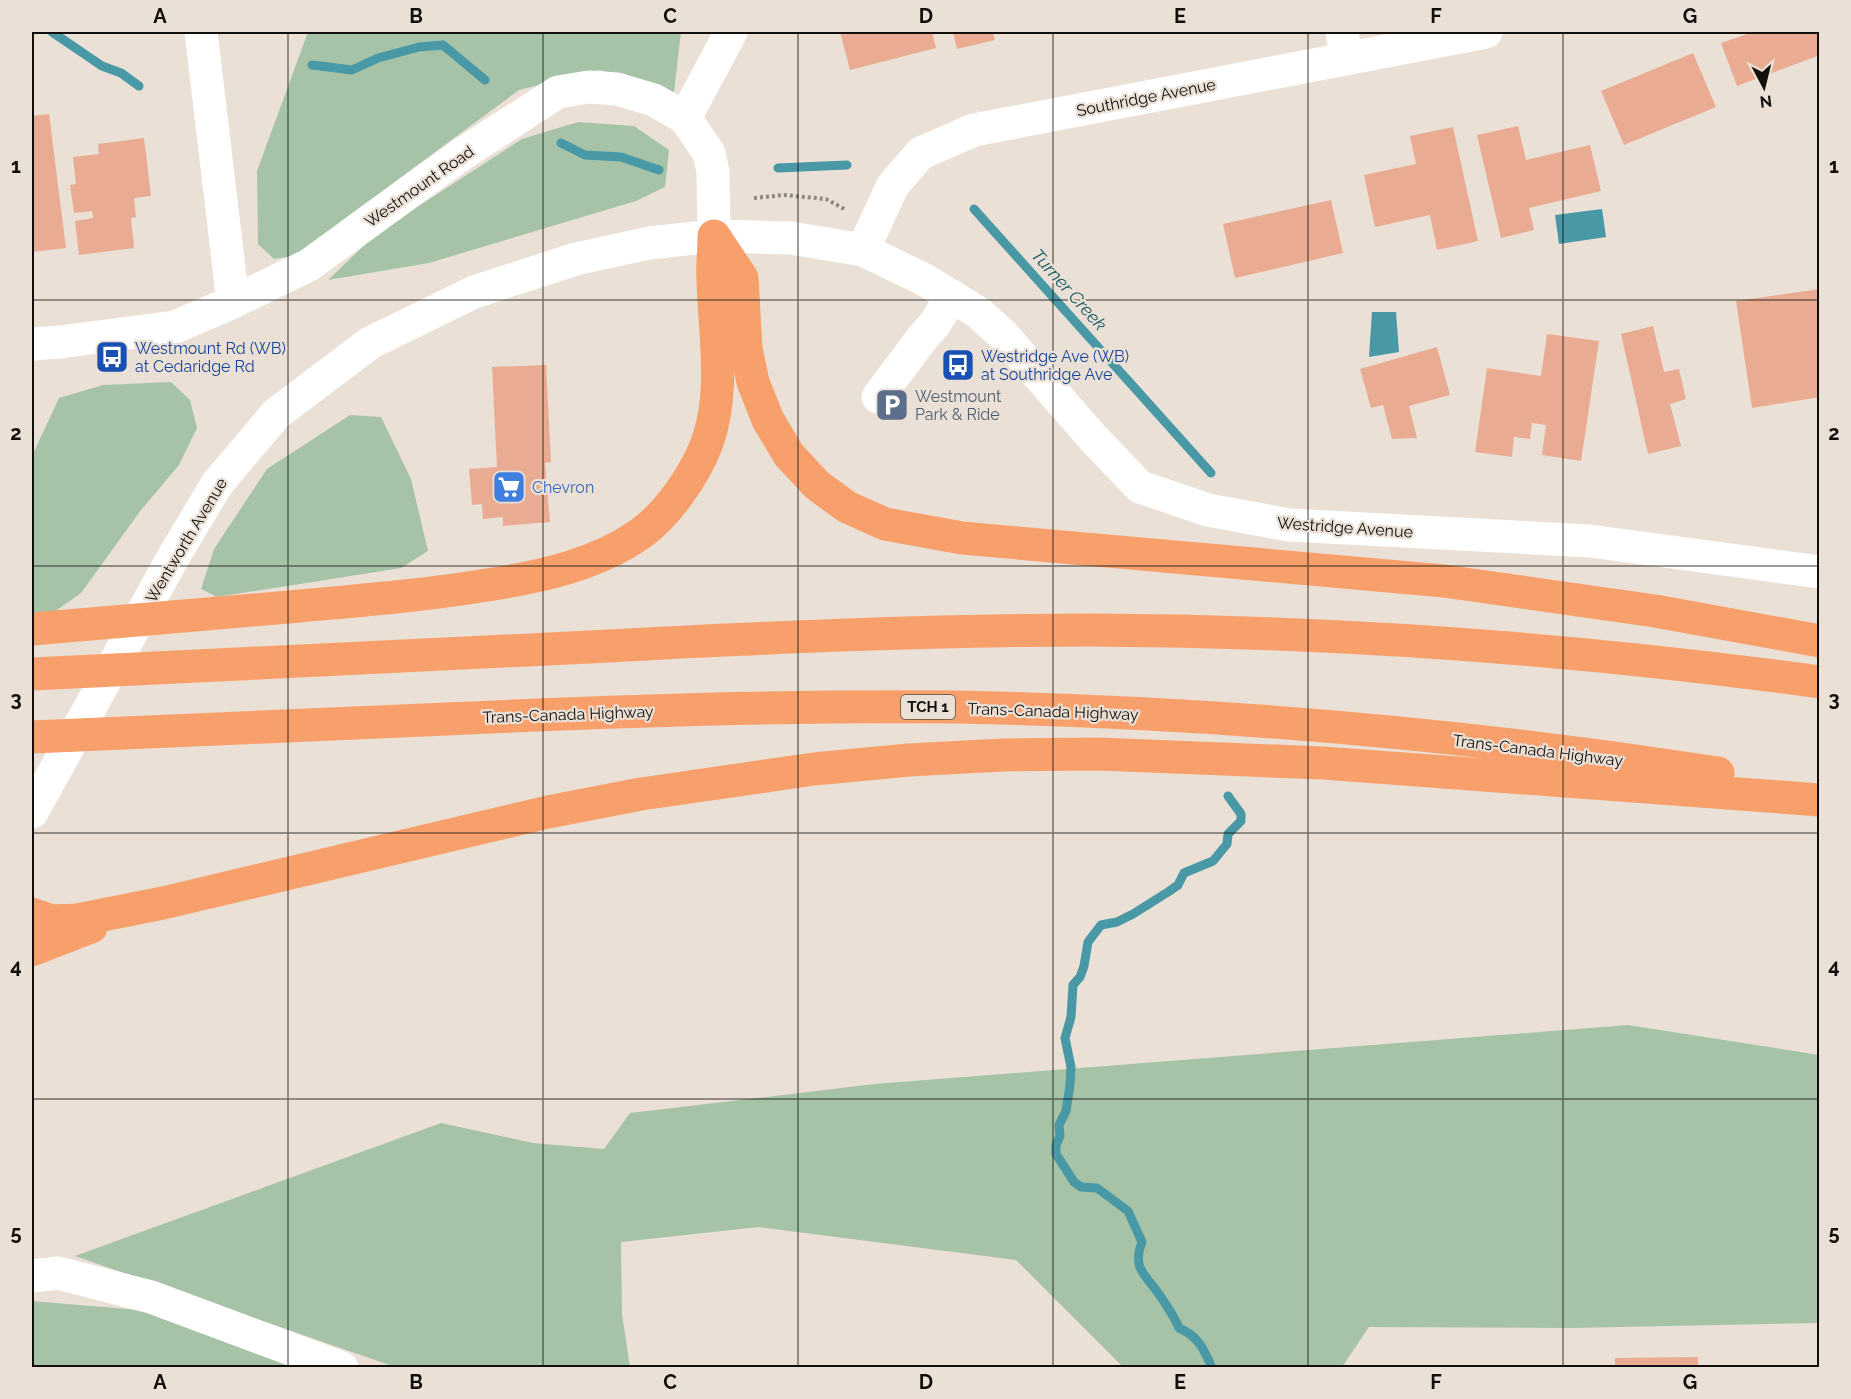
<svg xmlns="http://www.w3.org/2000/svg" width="1851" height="1399" font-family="Raleway,sans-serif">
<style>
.green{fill:#a6c3a8}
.water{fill:#4898a5}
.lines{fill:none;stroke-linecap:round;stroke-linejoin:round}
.stream{stroke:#4898a5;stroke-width:9}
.building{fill:#e9ac92}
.path{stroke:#908982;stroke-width:4;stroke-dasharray:3 3;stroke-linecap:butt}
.minor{stroke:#fff;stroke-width:33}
.highway{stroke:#f8a06c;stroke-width:33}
.grid{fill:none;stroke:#110e0b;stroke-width:1.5;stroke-opacity:0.55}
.labels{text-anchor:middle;stroke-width:4.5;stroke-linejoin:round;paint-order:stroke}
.shield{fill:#eae0d6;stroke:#524d48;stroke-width:1.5}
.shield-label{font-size:15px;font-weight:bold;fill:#110e0b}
.street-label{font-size:16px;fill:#110e0b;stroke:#eae0d6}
.transit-label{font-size:16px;fill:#164399;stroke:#eae0d6;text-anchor:start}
.service-label{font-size:16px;fill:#4e5e75;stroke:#eae0d6;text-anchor:start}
.shop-label{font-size:16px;fill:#366cbe;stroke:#eae0d6;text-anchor:start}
.water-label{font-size:18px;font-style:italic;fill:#175a64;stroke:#eae0d6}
.neatline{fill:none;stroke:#110e0b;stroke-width:2}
.grid-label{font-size:20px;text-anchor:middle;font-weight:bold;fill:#110e0b}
</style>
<rect width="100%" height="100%" fill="#eae0d6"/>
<path class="green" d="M308,32H681L674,92L599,70L519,90L294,256L274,259L258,244L257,171Z
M578,122L634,126L669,150L665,187L636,201L429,263L328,280L377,233L522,139Z
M171,382L190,400L197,428L179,465L141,510L81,593L47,617L32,618V456L59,398L103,385Z
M350,415L381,417L411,479L428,551L401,568L217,597L201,589L214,549L267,469Z
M1628,1025L1819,1055V1323L1572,1328L1369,1327L1342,1367H1123L1016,1260L759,1227L621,1242L622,1314L630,1367L398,1368L75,1256L441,1123L533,1143L604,1149L630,1113L875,1084Z
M32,1301L150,1311L300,1367H32Z"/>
<path class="water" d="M1602,209L1606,237L1559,244L1555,215Z
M1372,312H1396L1399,352L1369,357Z"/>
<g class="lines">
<path class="stream" d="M52,32L102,66L121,73L139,86
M312,65L352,70L378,58L419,47L443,45L485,80
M561,143L585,155L621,157L659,170
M778,168L847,165
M974,209L1211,473
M1212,1368C1204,1349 1198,1336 1179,1328C1174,1315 1161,1297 1153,1286C1140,1271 1134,1263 1142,1242L1128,1211L1097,1188L1081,1187L1074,1182L1056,1154V1145L1060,1136L1059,1125L1066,1111L1070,1085L1071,1067L1065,1038L1071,1017L1073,985L1080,977L1084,966L1088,942L1101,925L1117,922L1133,914L1168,892L1178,885L1184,873L1213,861L1227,844L1228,834L1241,821V814L1228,796"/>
</g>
<path class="building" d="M840,32H932L936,48L850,70Z
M953,32H993L995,40L957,49Z
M1753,32H1820V55L1737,86L1721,43Z
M1693,53L1716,107L1624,145L1601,91Z
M49,114L66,248L32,252V116Z
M1518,126L1526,160L1590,145L1601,191L1529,208L1534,230L1501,238L1477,135Z
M1453,127L1478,241L1437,250L1430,215L1375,227L1364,175L1416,164L1410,136Z
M144,138L151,196L134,198L136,217L131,218L134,248L79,255L75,221L93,218L92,211L74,213L70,185L76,184L73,157L99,154L98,144Z
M1331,200L1343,253L1235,278L1223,224Z
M1820,289V397L1752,408L1736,301Z
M1653,326L1664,372L1679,369L1686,399L1670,404L1681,446L1648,454L1621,334Z
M1547,334L1599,341L1581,461L1542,455L1546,425L1532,423L1530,439L1514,437L1512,457L1475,452L1487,368L1541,376Z
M1437,347L1450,395L1409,406L1417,438L1392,439L1383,405L1371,408L1360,369Z
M546,365L551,462L545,463L550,522L503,526V517L483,519L482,504L472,505L469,469L497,467L492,367Z
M1698,1357V1368H1615V1358Z"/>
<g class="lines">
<path class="path" d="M754,198L784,195L826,199L846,210"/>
<path class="minor" d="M201,32L233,302
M1342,32L1346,59
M685,118L731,32
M863,250L893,185L921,153L974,130L1486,32
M32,344L60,342L175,327L233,302L309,265L462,154L558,92L589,87L617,89L654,100L685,118L709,153L713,172L714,236
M878,397L923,337L934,325L952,296
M32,812L174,556L217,484L276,414L370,343L474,292L576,259L649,243L714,236L791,238L863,250L925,280L979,313L1004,336L1094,439L1140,487L1208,510L1289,525L1590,541L1820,572
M32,1276L58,1273L151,1297L342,1368"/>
<path class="highway" d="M714,236L742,278L746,349L753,382L768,420L789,455L817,485L847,507L885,524L962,538L1444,581L1655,611L1820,641
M32,629C121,621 211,614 300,606C365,600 429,595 493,584C544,576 597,564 640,534C667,515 695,475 707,443C726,391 714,333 713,279C712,265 714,251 714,236
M32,674C217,665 403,656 589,647C757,638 925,630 1093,630C1336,631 1579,649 1820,682
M32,737C170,731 309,725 447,719C617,711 787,705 957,707C1211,712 1466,734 1718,773
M32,914L52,921L77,920L163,903L548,812L641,794L814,769L909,760L1003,755L1099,754L1323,763L1820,800
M32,950L91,927"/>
</g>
<path class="grid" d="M288,32V1368M543,32V1368M798,32V1368M1053,32V1368M1308,32V1368M1563,32V1368M32,300H1820M32,566H1820M32,833H1820M32,1099H1820"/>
<defs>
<g id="bus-square" transform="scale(1.725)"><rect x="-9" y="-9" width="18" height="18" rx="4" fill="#1a4fb4" stroke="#eae0d6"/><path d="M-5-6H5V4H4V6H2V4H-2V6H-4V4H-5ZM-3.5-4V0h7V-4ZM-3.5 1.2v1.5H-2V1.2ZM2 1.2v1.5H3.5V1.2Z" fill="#fff"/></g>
<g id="parking-square" transform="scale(1.725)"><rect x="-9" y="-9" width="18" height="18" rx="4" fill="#5c6f8a" stroke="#eae0d6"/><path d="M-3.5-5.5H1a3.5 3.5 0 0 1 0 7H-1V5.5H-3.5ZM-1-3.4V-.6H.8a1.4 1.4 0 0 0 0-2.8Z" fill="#fff"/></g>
<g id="supermarket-square" transform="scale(1.725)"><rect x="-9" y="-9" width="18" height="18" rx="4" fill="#3f7fe0" stroke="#eae0d6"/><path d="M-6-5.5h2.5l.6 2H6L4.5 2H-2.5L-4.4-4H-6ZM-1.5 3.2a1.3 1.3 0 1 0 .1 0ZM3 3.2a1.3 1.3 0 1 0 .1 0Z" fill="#fff"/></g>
</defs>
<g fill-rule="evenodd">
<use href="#bus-square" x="112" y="357"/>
<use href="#bus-square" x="958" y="365"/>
<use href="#parking-square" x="892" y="405"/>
<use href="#supermarket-square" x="509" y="487"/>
</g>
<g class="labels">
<rect class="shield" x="901" y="695" width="54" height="24" rx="4.5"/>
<g class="shield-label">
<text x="928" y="712">TCH 1</text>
</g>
<g class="street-label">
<text transform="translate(1146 97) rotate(-11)" y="6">Southridge Avenue</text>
<text transform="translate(419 186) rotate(-35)" y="6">Westmount Road</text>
<text transform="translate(1345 527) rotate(4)" y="6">Westridge Avenue</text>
<text transform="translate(186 540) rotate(-59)" y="6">Wentworth Avenue</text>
<text transform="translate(1053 711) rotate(2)" y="6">Trans-Canada Highway</text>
<text transform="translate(568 714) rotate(-2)" y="6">Trans-Canada Highway</text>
<text transform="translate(1538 750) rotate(7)" y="6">Trans-Canada Highway</text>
</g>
<g class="transit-label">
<text x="135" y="354">Westmount Rd (WB)<tspan x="135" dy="18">at Cedaridge Rd</tspan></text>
<text x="981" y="362">Westridge Ave (WB)<tspan x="981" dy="18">at Southridge Ave</tspan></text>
</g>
<g class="service-label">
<text x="915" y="402">Westmount<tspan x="915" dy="18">Park &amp; Ride</tspan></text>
</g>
<g class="shop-label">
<text x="532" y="493">Chevron</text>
</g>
<g class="water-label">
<text transform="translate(1069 290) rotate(48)" y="6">Turner Creek</text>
</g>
</g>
<rect width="1851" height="1399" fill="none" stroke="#eae0d6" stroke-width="66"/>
<g transform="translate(1764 87) rotate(173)" stroke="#eae0d6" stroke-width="4.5" paint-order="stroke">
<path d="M0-4.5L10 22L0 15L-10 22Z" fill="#110e0b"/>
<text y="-9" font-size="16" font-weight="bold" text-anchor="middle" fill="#110e0b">N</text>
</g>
<rect x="33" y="33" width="1785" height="1333" class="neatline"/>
<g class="grid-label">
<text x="160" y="23">A</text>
<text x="416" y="23">B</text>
<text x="670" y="23">C</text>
<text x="926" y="23">D</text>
<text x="1180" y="23">E</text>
<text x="1436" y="23">F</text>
<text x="1690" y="23">G</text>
<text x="16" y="173">1</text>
<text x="1834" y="173">1</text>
<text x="16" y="440">2</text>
<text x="1834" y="440">2</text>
<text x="16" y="706">3</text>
<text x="1834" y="706">3</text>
<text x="16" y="973">4</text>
<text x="1834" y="973">4</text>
<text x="16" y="1240">5</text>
<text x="1834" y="1240">5</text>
<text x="160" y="1389">A</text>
<text x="416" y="1389">B</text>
<text x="670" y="1389">C</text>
<text x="926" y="1389">D</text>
<text x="1180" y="1389">E</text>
<text x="1436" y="1389">F</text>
<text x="1690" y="1389">G</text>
</g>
</svg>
